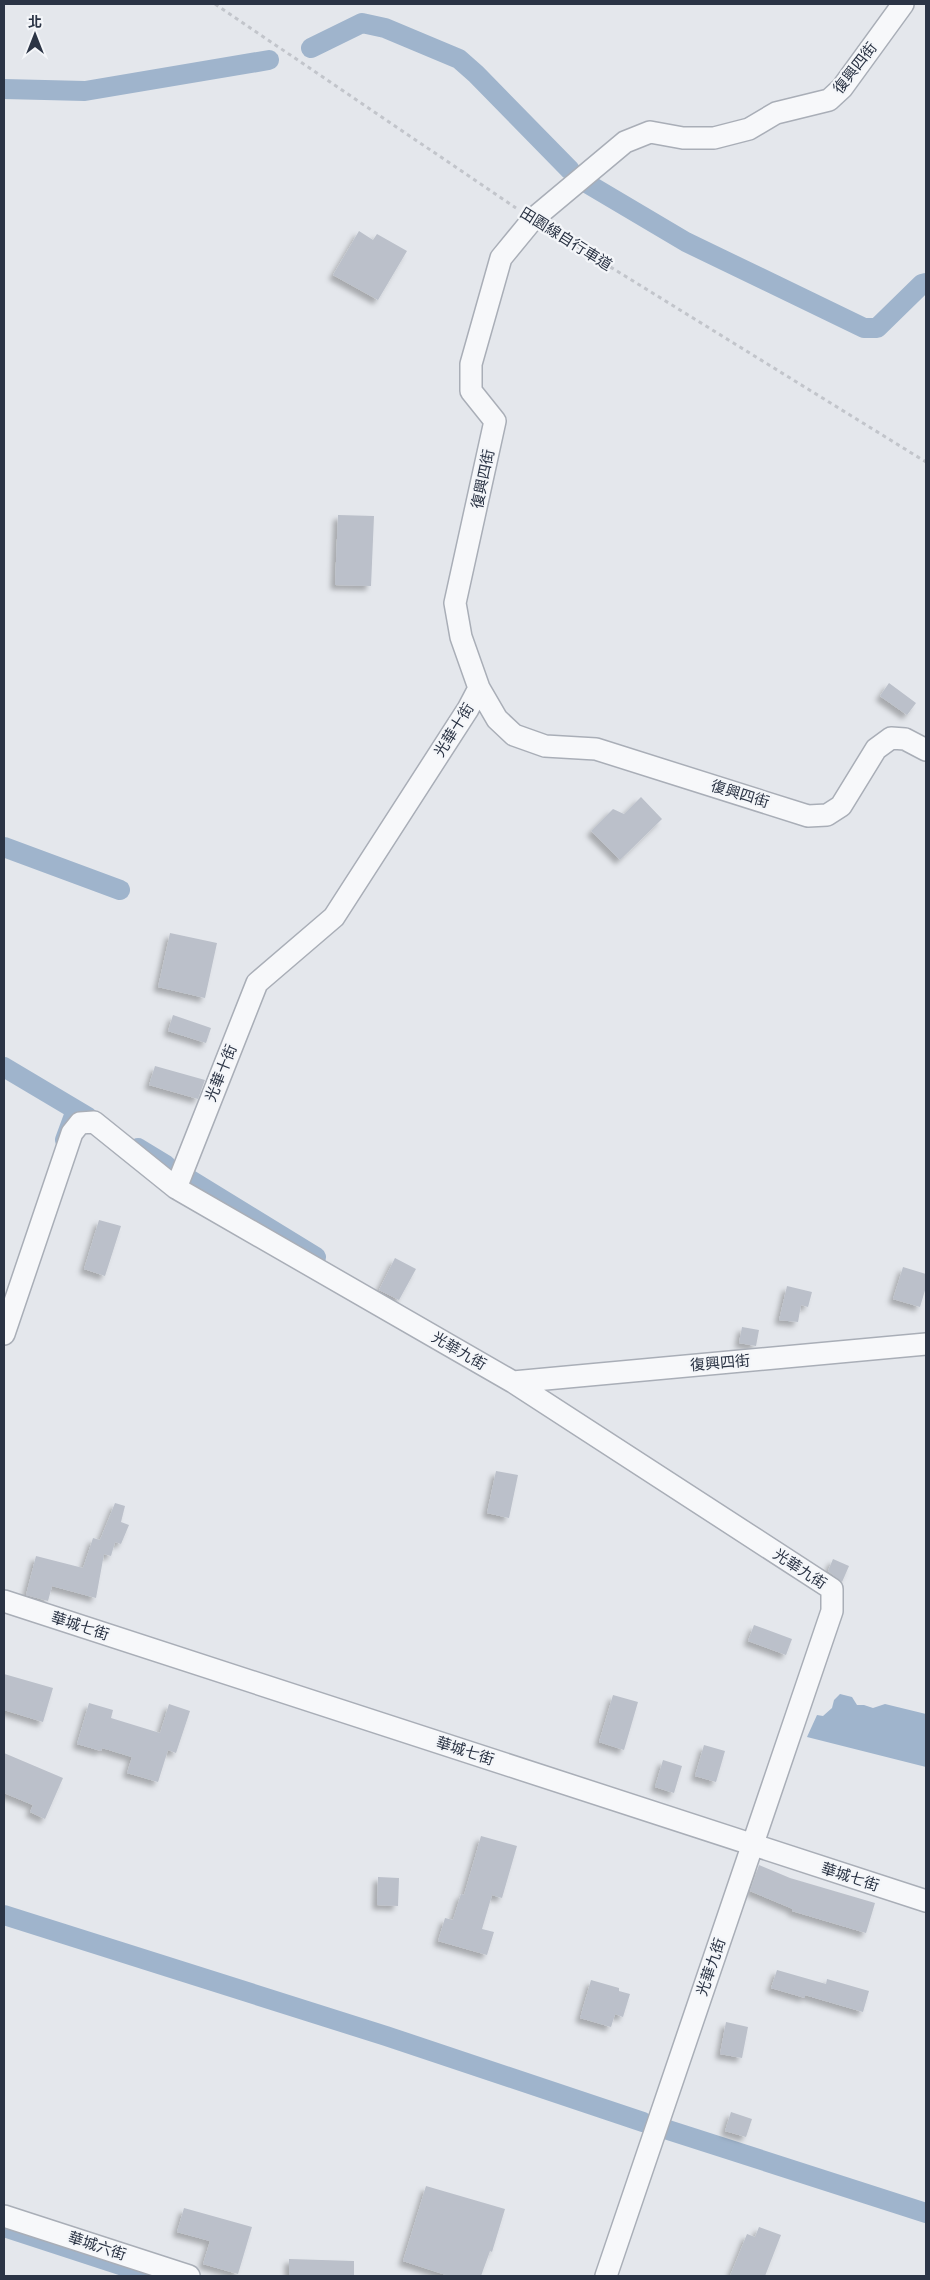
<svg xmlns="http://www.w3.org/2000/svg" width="930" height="2280" font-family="Lato,'Noto Sans TC',sans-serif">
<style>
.water{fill:#9fb4cc}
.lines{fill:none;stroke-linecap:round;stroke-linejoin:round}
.canal{stroke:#9fb4cc;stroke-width:20}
.building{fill:#bbc0ca;filter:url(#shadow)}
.street-casing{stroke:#a9aeb7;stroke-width:24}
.path{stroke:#c2c5cb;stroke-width:3;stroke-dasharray:4 4;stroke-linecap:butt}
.street{stroke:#f7f8fa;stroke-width:21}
.labels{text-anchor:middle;stroke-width:4.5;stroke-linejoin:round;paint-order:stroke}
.street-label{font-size:15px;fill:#2b3445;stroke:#f4f6f9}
</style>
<defs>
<filter id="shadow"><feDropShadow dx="-4.5" dy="4.5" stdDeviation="2.5" flood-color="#0004"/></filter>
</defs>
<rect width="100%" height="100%" fill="#e4e7ec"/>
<path class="water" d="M840,1694L852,1697L857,1705H864L873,1708L885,1704L926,1714V1767L807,1737L817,1715L823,1716L832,1708L834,1700Z"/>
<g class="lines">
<path class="canal" d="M311,48L362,23L385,28L459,59L476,74L570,170
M4,89L85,91L269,60
M583,181L686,242L864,328H877L922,284L926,283
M4,847L120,890
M4,1067L88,1117
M65,1140L76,1110
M138,1148L166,1165
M184,1176L316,1257
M4,1915L386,2036L643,2122
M665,2129L926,2213
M4,2227L154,2276"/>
</g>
<path class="building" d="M359,231L373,240L377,234L407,251L378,300L333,275Z
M338,515L374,516L371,586L335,585Z
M889,683L916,703L907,715L880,696Z
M641,797L662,819L620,860L591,831L613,809L624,814Z
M170,933L217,943L205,998L158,987Z
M173,1015L211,1028L206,1043L168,1031Z
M155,1066L205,1080L198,1099L149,1085Z
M99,1220L121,1226L105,1276L84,1269Z
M395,1258L416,1269L399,1300L379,1290Z
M903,1267L926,1274V1287L920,1307L893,1299Z
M787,1286L812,1292L808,1307L801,1305L798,1322L779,1320Z
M742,1327L759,1330L756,1346L739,1343Z
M496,1471L518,1475L509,1518L487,1513Z
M115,1503L125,1506L121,1522L129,1525L121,1544L115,1542L111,1556L104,1554L96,1598L52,1586L48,1601L26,1595L36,1556L83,1568L93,1538L100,1540Z
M833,1559L849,1566L842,1582L828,1571Z
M754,1625L792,1639L786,1655L748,1641Z
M4,1674L53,1688L43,1722L4,1710Z
M613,1695L638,1702L624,1750L599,1742Z
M89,1703L113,1710L111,1718L160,1733L169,1704L190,1711L176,1753L168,1750L158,1782L127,1773L132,1757L102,1748L101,1751L77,1744Z
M704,1745L725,1751L716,1782L695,1776Z
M4,1753L63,1778L45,1819L30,1812L33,1805L4,1793Z
M663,1760L682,1766L674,1793L655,1787Z
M481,1836L517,1846L502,1898L492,1895L482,1929L494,1932L487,1955L438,1941L445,1918L453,1920L461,1894L464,1895Z
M759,1865L790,1878L875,1903L866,1933L792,1911L793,1909L750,1891Z
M378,1877L399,1878L398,1906L377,1905Z
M777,1970L826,1984L827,1979L869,1991L863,2012L805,1995V1998L771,1988Z
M591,1980L619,1988V1991L630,1994L623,2017L615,2014L611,2027L580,2018Z
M726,2022L748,2027L742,2058L720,2054Z
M731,2112L752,2119L746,2137L725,2131Z
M426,2186L505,2209L492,2252L490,2251L481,2276H449L403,2261Z
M184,2208L252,2227L238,2274L203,2264L210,2241L177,2232Z
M759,2227L781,2235L765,2276H730L747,2234L755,2237Z
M289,2259L354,2261V2276H289Z"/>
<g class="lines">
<g class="street-casing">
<path id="street" d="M903,4L842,88L829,100L776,113L749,129L714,138H683L650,132L625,142L533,219L501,258L471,364V391L495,421L455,603L461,637L479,688L497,719L514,735L545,746L596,749L808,816L827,815L841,806L876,749L891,738L905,739L926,750
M176,1188L513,1382L832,1589V1611L606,2276
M4,1334L72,1133L80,1123L94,1122L176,1188L257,983L334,917L468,709L479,688
M513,1382L926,1344
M4,1601L926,1901
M4,2216L189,2276"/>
</g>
<path class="path" d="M215,4L516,208
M549,229L926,462"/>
<use href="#street" class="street"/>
</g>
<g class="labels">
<g class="street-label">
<text transform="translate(855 68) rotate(-52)" y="5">復興四街</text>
<text transform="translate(566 239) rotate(32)" y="5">田園線自行車道</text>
<text transform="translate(483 479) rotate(-78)" y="5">復興四街</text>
<text transform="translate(454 730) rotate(-58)" y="5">光華十街</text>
<text transform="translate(740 794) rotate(17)" y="5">復興四街</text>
<text transform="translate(221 1073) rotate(-68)" y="5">光華十街</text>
<text transform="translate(459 1351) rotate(30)" y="5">光華九街</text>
<text transform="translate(720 1363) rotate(-5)" y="5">復興四街</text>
<text transform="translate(800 1569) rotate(33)" y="5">光華九街</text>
<text transform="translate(80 1626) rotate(18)" y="5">華城七街</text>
<text transform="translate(465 1751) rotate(18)" y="5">華城七街</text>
<text transform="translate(850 1877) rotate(18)" y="5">華城七街</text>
<text transform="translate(711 1967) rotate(-71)" y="5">光華九街</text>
<text transform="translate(97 2246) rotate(18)" y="5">華城六街</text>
</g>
</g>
<rect width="930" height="2280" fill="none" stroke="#2b3445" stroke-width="10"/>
<g transform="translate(35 35)" stroke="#f4f6f9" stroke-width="4" paint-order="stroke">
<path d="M0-4L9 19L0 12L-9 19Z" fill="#2b3445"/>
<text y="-8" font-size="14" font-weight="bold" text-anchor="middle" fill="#2b3445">北</text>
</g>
</svg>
